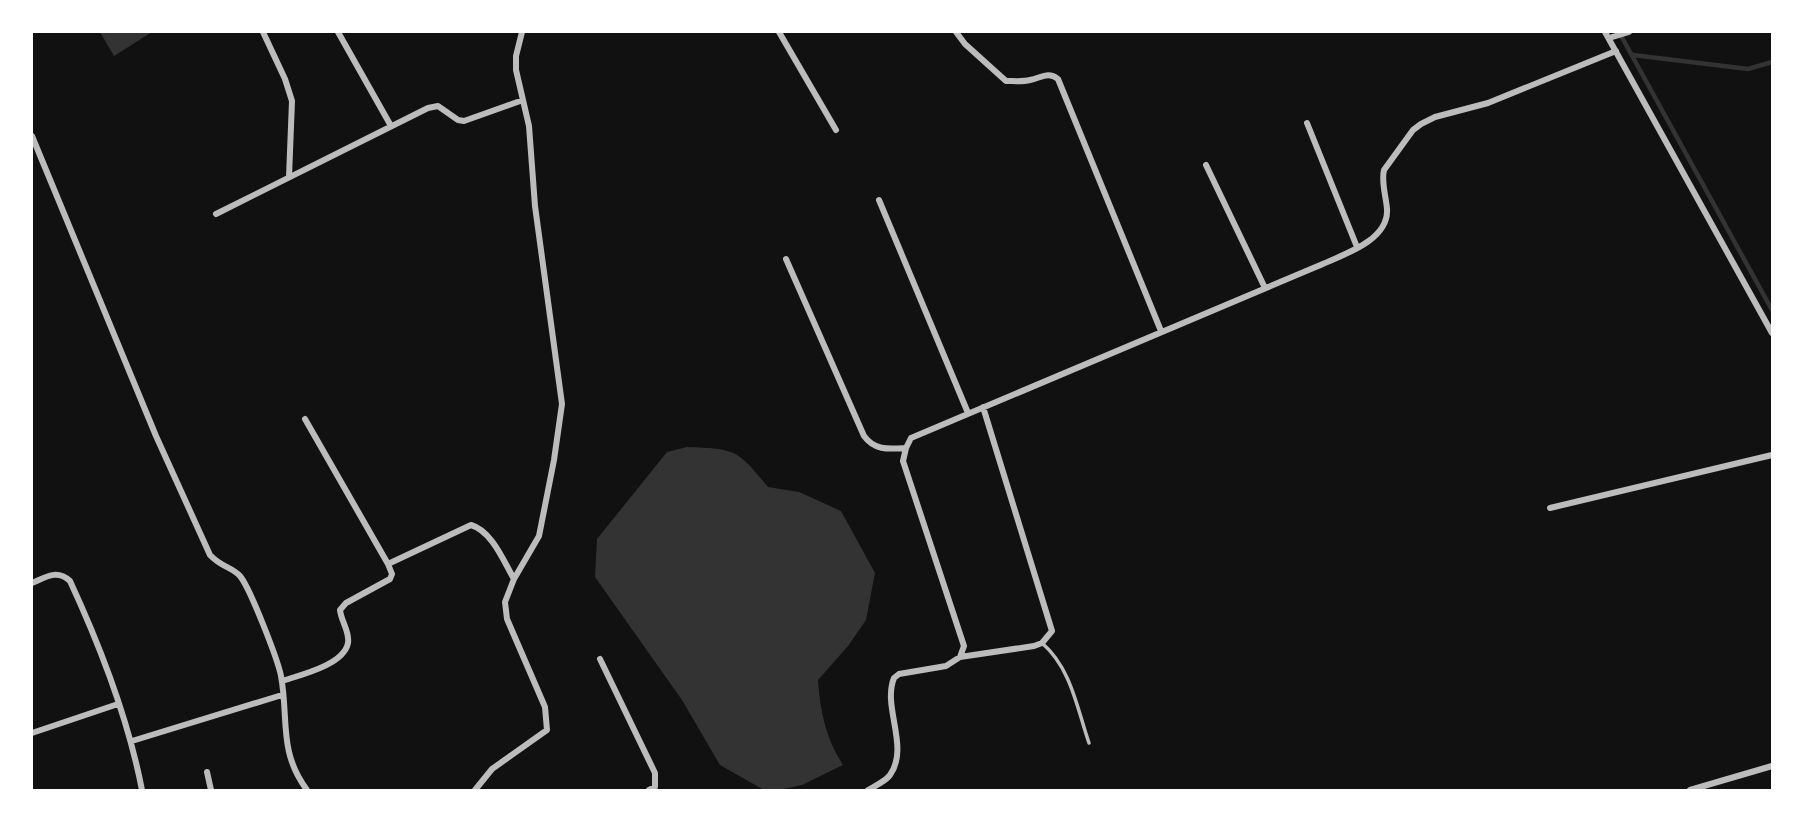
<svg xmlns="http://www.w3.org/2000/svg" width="1804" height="822" font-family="Inter,sans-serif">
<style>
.water{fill:#333}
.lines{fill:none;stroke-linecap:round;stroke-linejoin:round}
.stream{stroke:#333;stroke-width:4.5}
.service{stroke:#bcbcbc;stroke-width:3.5}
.minor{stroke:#bcbcbc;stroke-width:6}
</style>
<rect width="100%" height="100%" fill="#111"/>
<path class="water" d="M100,32H152L114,56Z
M687,447C736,449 737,449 768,487L799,492L841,511L875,573L866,620L848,646L818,680C820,711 826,739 843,765L802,785L779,790H764L720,765L682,700L595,577L597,539L667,452Z"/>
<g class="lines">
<path class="stream" d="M1619,32L1772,310
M1633,55L1748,69L1772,62"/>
<path class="service" d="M1042,643C1071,668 1077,708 1089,743"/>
<path class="minor" d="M263,32L285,79L292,101L289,177
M338,32L391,126
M779,32L836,130
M956,32L965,44L1006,81C1014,81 1023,82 1030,80C1041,78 1048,71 1058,79L1161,331
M1605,32L1772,333
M1609,38L1629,32
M1307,123L1357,247
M32,136L156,436L210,555C221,567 232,567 240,576C250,588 278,660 281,676C289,719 278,751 307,790
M1206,165L1265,288
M879,200L968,413
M216,214L428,108L438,106L458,120L464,121L523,100
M786,259L864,436C875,451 889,449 906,448
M305,419L388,564L471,525C492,531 504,562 514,579
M1550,508L1772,455
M32,583C46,577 57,569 70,581C101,648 128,718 142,790
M960,657L1034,646L1042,643L1052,631L983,407
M600,659L655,773V787L649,790
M282,681C300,675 344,665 348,643C350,632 341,621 340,610L346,603L390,579L392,574L388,564
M32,733L118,704
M132,741L282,695
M207,772L211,790
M475,790L492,769L547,730L545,707L507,619L505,602L514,579L539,536L554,460L562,404L535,206L529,126L516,70V56L522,32
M868,790C875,786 886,781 890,775C910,747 882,707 894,678L899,674L946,666L960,657L964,646L903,461L906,448L911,438L1318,266C1342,255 1389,241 1387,209C1386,196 1381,182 1384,170L1413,130L1421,124L1435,117L1488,103L1616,51
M1690,790L1772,766"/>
</g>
<rect width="1804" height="822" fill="none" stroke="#ffffff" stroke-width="66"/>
</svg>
